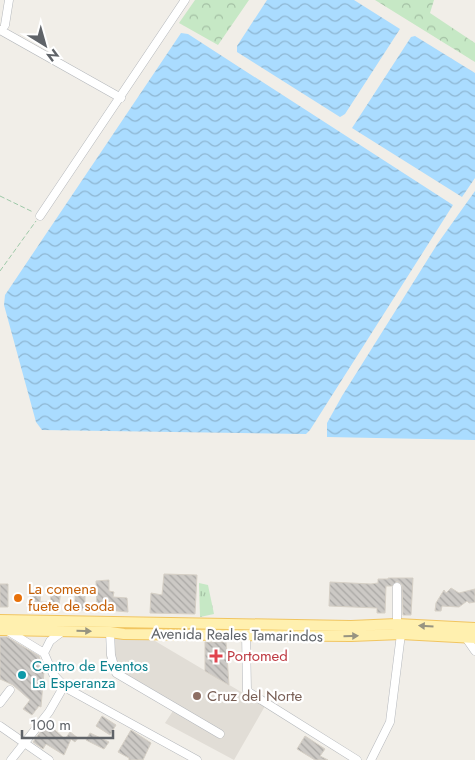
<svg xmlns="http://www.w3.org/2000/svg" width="475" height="760" font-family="Jost,sans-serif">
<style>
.education{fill:#e1ddd6}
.grass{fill:url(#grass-tufts)}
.forest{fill:url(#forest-crowns)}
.water{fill:url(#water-waves)}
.building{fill:url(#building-back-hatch);stroke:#d6d0c6}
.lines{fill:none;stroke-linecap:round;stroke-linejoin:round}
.minor-casing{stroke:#b5b8bc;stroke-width:9}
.major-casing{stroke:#f1c560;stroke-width:12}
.path{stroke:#9ec9a8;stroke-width:1;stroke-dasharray:5 2.5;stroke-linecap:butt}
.minor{stroke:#fff;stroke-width:8}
.major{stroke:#fff0af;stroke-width:10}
.oneway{fill:#979481}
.food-dot{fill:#e8710a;stroke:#fff;stroke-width:2}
.health-dot{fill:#e0444e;stroke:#fff;stroke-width:2}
.culture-dot{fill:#0f9aa8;stroke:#fff;stroke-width:2}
.education-dot{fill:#8d6e63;stroke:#fff;stroke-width:2}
.labels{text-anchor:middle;stroke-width:4.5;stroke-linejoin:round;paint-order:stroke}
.food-label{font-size:15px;fill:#c56008;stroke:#fff;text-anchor:start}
.street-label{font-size:15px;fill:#5f6368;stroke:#fff}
.health-label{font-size:15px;fill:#be3a42;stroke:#fff;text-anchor:start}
.culture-label{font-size:15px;fill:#0d838f;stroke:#fff;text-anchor:start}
.education-label{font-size:15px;fill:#785e54;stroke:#fff;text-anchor:start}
</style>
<defs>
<pattern id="grass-tufts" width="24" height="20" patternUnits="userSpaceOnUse" patternTransform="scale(1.25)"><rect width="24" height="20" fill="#c6e8c5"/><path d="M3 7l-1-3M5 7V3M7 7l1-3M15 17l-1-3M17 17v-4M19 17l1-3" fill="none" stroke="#a4c0a4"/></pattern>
<pattern id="forest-crowns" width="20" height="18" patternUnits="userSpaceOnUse" patternTransform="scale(1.25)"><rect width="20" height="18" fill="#c6e8c5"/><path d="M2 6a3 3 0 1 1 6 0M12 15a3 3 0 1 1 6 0" fill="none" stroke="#a4c0a4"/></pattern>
<pattern id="water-waves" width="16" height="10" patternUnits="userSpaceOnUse" patternTransform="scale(1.25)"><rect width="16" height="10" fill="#aadcff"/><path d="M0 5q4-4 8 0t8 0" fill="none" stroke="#8eb6d2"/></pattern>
<pattern id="building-back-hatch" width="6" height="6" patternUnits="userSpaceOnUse" patternTransform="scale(1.25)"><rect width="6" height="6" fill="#ccc9c5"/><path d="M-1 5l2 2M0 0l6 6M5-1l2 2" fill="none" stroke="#a9a7a4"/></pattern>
</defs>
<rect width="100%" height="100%" fill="#f1eee8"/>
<path class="education" d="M107,637L150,638L265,706L234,760L165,723L173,711L106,670Z"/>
<path class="grass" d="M199,583L208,585L214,614L200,617Z"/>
<path class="forest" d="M195,0H249L218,45L179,23Z
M375,0H434L430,13L475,43V62Z"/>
<path class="water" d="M267,0H354L400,29L345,114L340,117L237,52V46Z
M181,33L188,34L453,205L310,430L306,434L42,430L36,422L4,305L5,295Z
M415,36L475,73V178L462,197L352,128L411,37Z
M475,191V440L327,437V423L342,396L438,243Z"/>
<path class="building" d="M164,574L197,575L195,614L150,613L151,593L162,595Z
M388,578H413L411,615H403L402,585L397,581L392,586H386L385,613H377V608L329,606L330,582L371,584L378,583V579H388Z
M109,580V591L114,592L113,597L127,598L128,612L97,609L96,581Z
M0,584H8V607H0Z
M451,588L459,593L475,589V602L469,603L467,601L459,607L442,606L441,611H435L436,603L444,590L446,593Z
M75,589H85V610H75Z
M31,591L41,592L40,602H49V612H41V608L30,607Z
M50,591H61L59,605L51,604Z
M0,637H7L39,656L44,671L41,707L39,706L32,715L23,709L30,700L13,685L0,679Z
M205,642H226L229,685L205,671Z
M102,716L116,725L110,735L96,726Z
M47,723L65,739L70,732L78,738L75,742L71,739L64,755L46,744L43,749L33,742Z
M131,730L151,743L143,760H129V758L118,752Z
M90,733L109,742L104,749L86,740Z
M305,736L325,749L320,756L328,760H315L297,749Z"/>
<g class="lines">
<g class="minor-casing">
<path id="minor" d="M5,25L9,0
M0,30L121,98
M40,216L185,0
M397,587V624
M8,631L44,653
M110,632L111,655L116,673L220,734
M246,634L247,691L357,760
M466,638L475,651
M68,689L197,760
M0,703L10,690
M0,726L49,760
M11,760L49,712L64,686L53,674L44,653L50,641L63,631
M371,760L390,722L401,634"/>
</g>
<g class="major-casing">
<path id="major" d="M0,620L351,626L397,624L475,628
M0,630L110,632L124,634L351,636L401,634L475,638"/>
</g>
<path class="path" d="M0,196L33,212
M0,271L36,221"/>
<use href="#minor" class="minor"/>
<use href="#major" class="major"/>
</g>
<defs><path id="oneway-solid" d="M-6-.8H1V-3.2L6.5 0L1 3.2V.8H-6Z" transform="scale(1.25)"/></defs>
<g class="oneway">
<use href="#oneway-solid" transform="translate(426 626) rotate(-177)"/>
<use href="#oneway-solid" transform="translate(84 631) rotate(1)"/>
<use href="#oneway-solid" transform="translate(351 636) rotate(-1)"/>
</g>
<circle class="food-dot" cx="18" cy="598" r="5"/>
<path class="health-dot" d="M213.5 648.5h5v5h5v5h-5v5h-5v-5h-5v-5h5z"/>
<circle class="culture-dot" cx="22" cy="675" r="5"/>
<circle class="education-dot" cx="197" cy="696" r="5"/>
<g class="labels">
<g class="food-label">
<text x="28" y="594">La comena<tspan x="28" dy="17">fuete de soda</tspan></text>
</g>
<g class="street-label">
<text transform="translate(237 635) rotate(1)" y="5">Avenida Reales Tamarindos</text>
</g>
<g class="health-label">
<text x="227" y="661">Portomed</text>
</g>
<g class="culture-label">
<text x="32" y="671">Centro de Eventos<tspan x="32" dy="17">La Esperanza</tspan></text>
</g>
<g class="education-label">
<text x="207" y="701">Cruz del Norte</text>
</g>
</g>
<g transform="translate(45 45) rotate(143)" stroke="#ffffff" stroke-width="4" paint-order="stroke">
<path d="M0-4L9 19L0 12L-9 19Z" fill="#5f6368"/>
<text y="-8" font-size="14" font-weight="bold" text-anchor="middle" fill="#5f6368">N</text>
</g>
<path d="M22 730v8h91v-8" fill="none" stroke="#5f6368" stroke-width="2.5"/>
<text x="30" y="730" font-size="15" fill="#5f6368" stroke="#ffffff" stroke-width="4" paint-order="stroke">100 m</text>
</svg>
